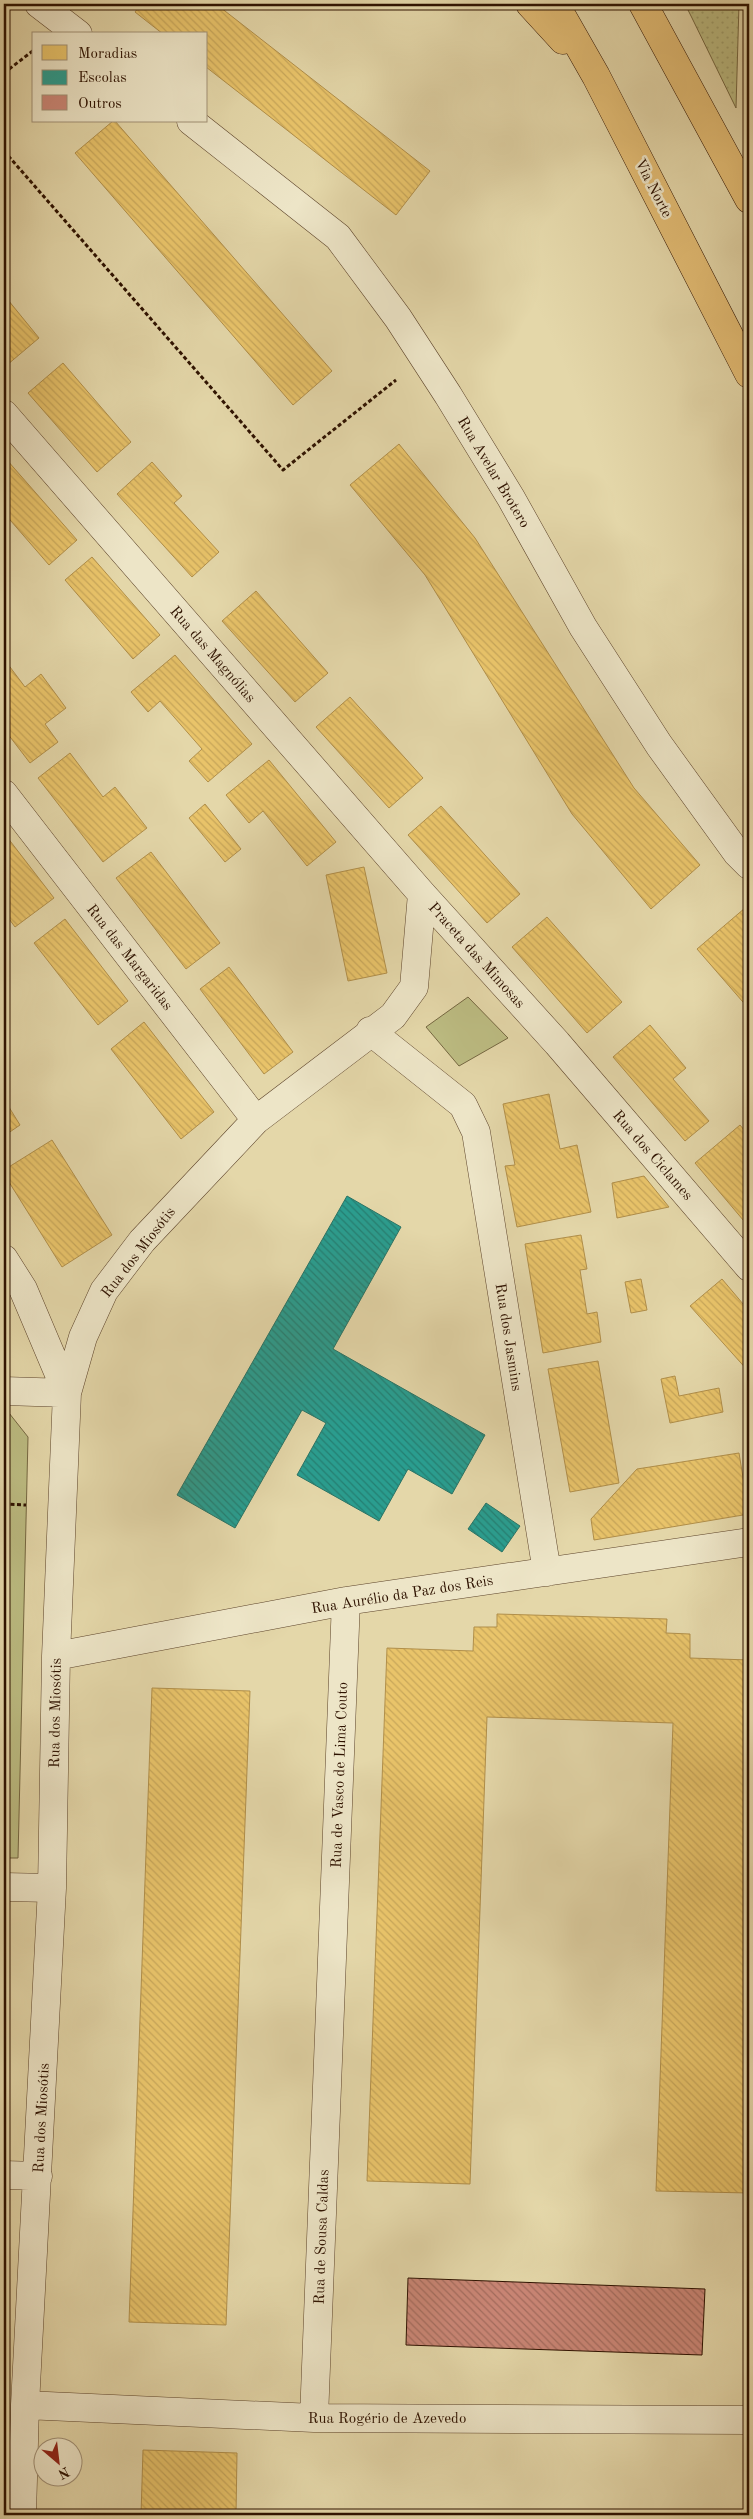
<svg xmlns="http://www.w3.org/2000/svg" width="753" height="2519" font-family="'Old Standard TT',serif">
<style>
.grass{fill:url(#grass-dots);stroke:#756741}
.green{fill:#bcbc82;stroke:#756741}
.homes{fill:url(#homes-back-hatch);stroke:#b18f4a}
.schools{fill:url(#schools-back-hatch);stroke:#2b7364}
.building{fill:url(#building-back-hatch);stroke:#2e1200}
.lines{fill:none;stroke-linecap:round;stroke-linejoin:round}
.minor-casing{stroke:#5c432a;stroke-width:29}
.highway-casing{stroke:#2e1200;stroke-width:29}
.path{stroke:#2e1200;stroke-width:3;stroke-dasharray:4 2.5;stroke-linecap:butt}
.minor{stroke:#ede5c7;stroke-width:28}
.highway{stroke:#e2bc74;stroke-width:28}
.labels{text-anchor:middle;stroke-width:5;stroke-linejoin:round;paint-order:stroke}
.street-label{font-size:15px;fill:#2e1200;stroke:#ede5c7}
</style>
<defs>
<pattern id="grass-dots" width="8" height="8" patternUnits="userSpaceOnUse" patternTransform="scale(1.25)"><rect width="8" height="8" fill="#bcbc82"/><path d="M2 2h.1M6 6h.1" fill="none" stroke="#a2a16e" stroke-width="1.8" stroke-linecap="round"/></pattern>
<pattern id="homes-back-hatch" width="6" height="6" patternUnits="userSpaceOnUse" patternTransform="scale(1.25)"><rect width="6" height="6" fill="#e9c46a"/><path d="M-1 5l2 2M0 0l6 6M5-1l2 2" fill="none" stroke="#c8a75a"/></pattern>
<pattern id="schools-back-hatch" width="6" height="6" patternUnits="userSpaceOnUse" patternTransform="scale(1.25)"><rect width="6" height="6" fill="#2a9d8f"/><path d="M-1 5l2 2M0 0l6 6M5-1l2 2" fill="none" stroke="#247f72"/></pattern>
<pattern id="building-back-hatch" width="6" height="6" patternUnits="userSpaceOnUse" patternTransform="scale(1.25)"><rect width="6" height="6" fill="#ca8676"/><path d="M-1 5l2 2M0 0l6 6M5-1l2 2" fill="none" stroke="#a46c5e"/></pattern>
</defs>
<rect width="100%" height="100%" fill="#e4d7a9"/>
<filter id="stains"><feTurbulence type="fractalNoise" baseFrequency=".004" numOctaves="4"/><feColorMatrix values="0 0 0 0 .2 0 0 0 0 .09 0 0 0 0 .02 0 0 0 .5 -.17"/></filter>
<radialGradient id="worn" r=".72"><stop offset=".6" stop-color="#630" stop-opacity="0"/><stop offset="1" stop-color="#630" stop-opacity=".3"/></radialGradient>
<path class="grass" d="M685,4H739L736,108L692,18Z"/>
<path class="green" d="M468,997L508,1038L459,1066L426,1027Z
M4,1413H9L28,1437L18,1858H4Z"/>
<path class="homes" d="M141,4H216L430,171L396,215L206,67V34H163L135,12Z
M113,121H115L332,371L293,405L75,153Z
M4,295L39,338L7,365L4,361Z
M63,363L131,442L97,472L28,393Z
M399,444L475,538L634,788L700,865L651,909L572,814L425,575L350,485Z
M7,460L77,540L49,565L4,513V463Z
M152,462L182,496L174,503L219,552L192,577L117,494Z
M92,557L160,635L133,659L65,580Z
M256,591L328,673L295,702L222,621Z
M175,655L252,744L208,782L189,761L202,749L160,701L148,712L131,692Z
M4,659L25,687L41,674L66,708L45,724L58,742L30,763L4,729Z
M350,697L423,778L389,808L316,727Z
M70,753L103,797L115,787L147,828L103,862L38,778Z
M269,760L336,842L307,866L263,811L249,823L226,795Z
M205,804L241,849L225,862L189,818Z
M441,806L520,894L487,923L408,835Z
M4,833L54,898L15,927L4,912Z
M151,852L220,943L186,969L116,878Z
M364,867L387,973L348,981L326,875Z
M745,908L749,913V1009L697,949Z
M547,917L622,1002L587,1033L512,947Z
M65,919L128,1001L98,1025L34,943Z
M229,967L293,1052L264,1074L200,989Z
M144,1022L214,1112L181,1139L111,1049Z
M650,1025L686,1068L673,1079L709,1121L685,1141L613,1057Z
M549,1094L560,1149L577,1145L591,1212L517,1227L505,1166L515,1165L503,1104Z
M4,1099L20,1125L4,1136Z
M740,1125L749,1136V1227L695,1163Z
M52,1140L112,1235L62,1267L4,1174V1170Z
M644,1176L669,1207L617,1218L612,1183Z
M581,1235L587,1269L580,1270L587,1314L597,1312L601,1342L543,1353L525,1244Z
M641,1279L647,1310L631,1313L625,1282Z
M722,1279L749,1311V1372L690,1306Z
M598,1361L619,1483L570,1492L548,1369Z
M675,1376L679,1396L719,1388L723,1412L670,1423L661,1379Z
M739,1453L749,1514L594,1540L591,1519L637,1469Z
M497,1614L667,1619L666,1633L690,1634V1658L749,1660V2193L656,2191L673,1723L487,1717L470,2184L367,2181L387,1648L473,1651L474,1627H497Z
M152,1688L250,1691L226,2325L129,2322Z
M4,1920H6L4,2000Z
M4,2051H5L4,2100Z
M143,2450L237,2453L236,2515H141Z"/>
<path class="schools" d="M347,1196L401,1227L333,1349L485,1435L452,1494L408,1469L379,1521L297,1475L326,1423L302,1410L235,1528L177,1495Z
M486,1503L520,1526L502,1552L468,1529Z"/>
<path class="building" d="M408,2278L705,2289L702,2355L406,2345Z"/>
<g class="lines">
<g class="minor-casing">
<path id="minor" d="M39,4L78,34
M191,121L338,237L398,318L448,395L511,498L583,627L659,745L737,853L749,865
M4,414L422,894L557,1043L749,1267
M4,794L256,1120
M370,1031L463,1105L476,1132L547,1572
M4,1259L23,1289L67,1393
M4,1391L67,1393
M56,1656L346,1601L749,1542
M4,1887L52,1888
M4,2175L38,2176
M25,2405L314,2418L749,2420
M314,2418L346,1601
M22,2515L25,2405L52,1888L56,1656L67,1393L83,1337L104,1291L142,1241L256,1120L393,1016L414,987L422,894"/>
</g>
<g class="highway-casing">
<path id="highway" d="M530,4L563,40
M555,4L596,76L749,374
M643,4L749,199"/>
</g>
<path class="path" d="M4,73L34,50
M4,151L283,470L396,380
M4,1504L26,1505"/>
<use href="#minor" class="minor"/>
<use href="#highway" class="highway"/>
</g>
<g class="labels">
<g class="street-label">
<text transform="translate(654 188) rotate(63)" y="5">Via Norte</text>
<text transform="translate(494 472) rotate(59)" y="5">Rua Avelar Brotero</text>
<text transform="translate(213 654) rotate(49)" y="5">Rua das Magnólias</text>
<text transform="translate(477 955) rotate(48)" y="5">Praceta das Mimosas</text>
<text transform="translate(130 957) rotate(52)" y="5">Rua das Margaridas</text>
<text transform="translate(653 1155) rotate(49)" y="5">Rua dos Ciclames</text>
<text transform="translate(138 1252) rotate(-52)" y="5">Rua dos Miosótis</text>
<text transform="translate(509 1337) rotate(81)" y="5">Rua dos Jasmins</text>
<text transform="translate(402 1594) rotate(-9)" y="5">Rua Aurélio da Paz dos Reis</text>
<text transform="translate(55 1713) rotate(-89)" y="5">Rua dos Miosótis</text>
<text transform="translate(339 1775) rotate(-88)" y="5">Rua de Vasco de Lima Couto</text>
<text transform="translate(41 2118) rotate(-87)" y="5">Rua dos Miosótis</text>
<text transform="translate(321 2237) rotate(-88)" y="5">Rua de Sousa Caldas</text>
<text x="387" y="2423">Rua Rogério de Azevedo</text>
</g>
</g>
<rect width="753" height="2519" fill="none" stroke="#e4d7a9" stroke-width="20"/>
<rect x="5" y="5" width="743" height="2509" fill="none" stroke="#2e1200" stroke-width="2.5"/>
<rect x="10" y="10" width="733" height="2499" fill="none" stroke="#2e1200"/>
<rect x="32" y="32" width="175" height="90" fill="#ede5c7" stroke="#a19177"/>
<rect x="42" y="45" width="25" height="15" fill="#e9c46a" stroke="#a19177"/>
<text x="78" y="58" font-size="15" fill="#2e1200">Moradias</text>
<rect x="42" y="70" width="25" height="15" fill="#2a9d8f" stroke="#a19177"/>
<text x="78" y="82" font-size="15" fill="#2e1200">Escolas</text>
<rect x="42" y="95" width="25" height="15" fill="#ca8676" stroke="#a19177"/>
<text x="78" y="108" font-size="15" fill="#2e1200">Outros</text>
<g transform="translate(58 2462) rotate(152)"><circle r="24" fill="#ede5c7" stroke="#a19177"/>
<path d="M0-4L9 19L0 12L-9 19Z" fill="#8f2418"/>
<text y="-8" font-size="14" font-weight="bold" text-anchor="middle" fill="#2e1200">N</text>
</g>
<rect width="100%" height="100%" filter="url(#stains)"/>
<rect width="100%" height="100%" fill="url(#worn)"/>
</svg>
